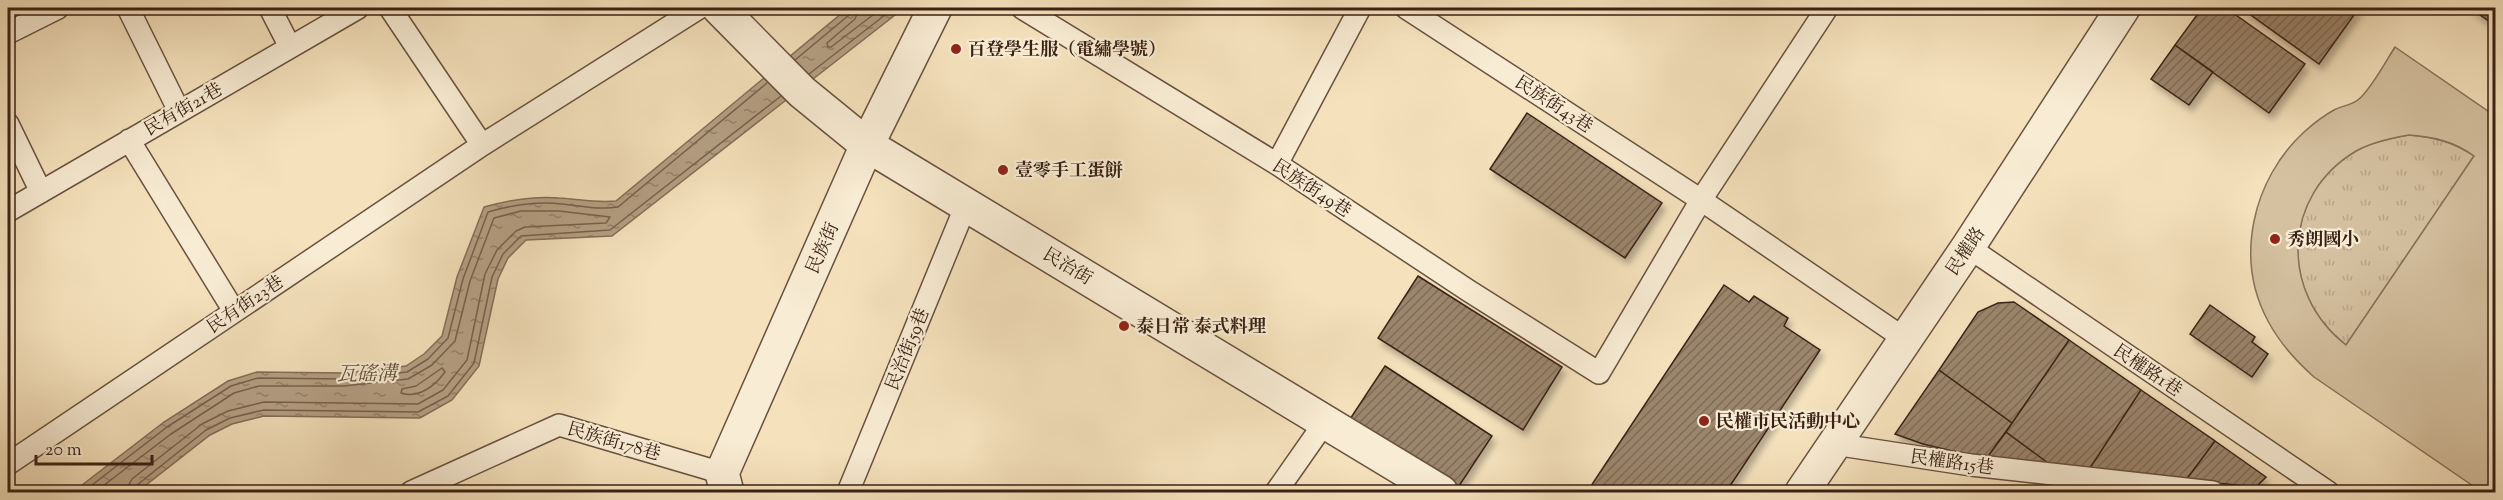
<svg xmlns="http://www.w3.org/2000/svg" width="2503" height="500" font-family="'Sorts Mill Goudy','Noto Serif TC',serif">
<style>
.grass{fill:url(#grass-tufts);stroke:#88715a;stroke-width:1.5}
.park{fill:#d5c1a0;stroke:#88715a;stroke-width:1.5;fill-rule:evenodd}
.water{fill:url(#water-ripples);stroke:#846d58;stroke-width:1.5}
.lines{fill:none;stroke-linecap:round;stroke-linejoin:round}
.shore{stroke:#78604c;stroke-width:1.5}
.building{fill:url(#building-hatch);stroke:#3a2115;stroke-width:1.5;filter:url(#shadow)}
.lane-casing{stroke:#69513f;stroke-width:24}
.street-casing{stroke:#69513f;stroke-width:36}
.lane{stroke:#f8ecd4;stroke-width:21}
.street{stroke:#f8ecd4;stroke-width:33}
.poi-dot{fill:#8f2418;stroke:#f8ecd4;stroke-width:2}
.labels{text-anchor:middle;stroke-width:4.5;stroke-linejoin:round;paint-order:stroke}
.poi-label{font-size:18px;font-weight:bold;fill:#3a2115;stroke:#f8ecd4;text-anchor:start}
.street-label{font-size:18px;fill:#3a2115;stroke:#f8ecd4}
.water-label{font-size:20px;font-style:italic;fill:#654d3c;stroke:#f8ecd4}
</style>
<defs>
<pattern id="grass-tufts" width="24" height="20" patternUnits="userSpaceOnUse" patternTransform="scale(1.5)"><rect width="24" height="20" fill="#d5c1a0"/><path d="M3 7l-1-3M5 7V3M7 7l1-3M15 17l-1-3M17 17v-4M19 17l1-3" fill="none" stroke="#b8a689"/></pattern>
<pattern id="water-ripples" width="26" height="14" patternUnits="userSpaceOnUse" patternTransform="scale(1.5)"><rect width="26" height="14" fill="#b5a084"/><path d="M2 4q2-2 4 0t4 0M15 11q2-2 4 0t4 0" fill="none" stroke="#94826b"/></pattern>
<pattern id="building-hatch" width="6" height="6" patternUnits="userSpaceOnUse" patternTransform="scale(1.5)"><rect width="6" height="6" fill="#9b856c"/><path d="M-1 1l2-2M0 6l6-6M5 7l2-2" fill="none" stroke="#7f6c58"/></pattern>
<filter id="shadow"><feDropShadow dx="3.5" dy="6" stdDeviation="3" flood-color="#0004"/></filter>
</defs>
<rect width="100%" height="100%" fill="#f5e2bd"/>
<filter id="stains"><feTurbulence type="fractalNoise" baseFrequency=".00333" numOctaves="4"/><feColorMatrix values="0 0 0 0 .2 0 0 0 0 .09 0 0 0 0 .02 0 0 0 .5 -.17"/></filter>
<radialGradient id="worn" r=".72"><stop offset=".6" stop-color="#630" stop-opacity="0"/><stop offset="1" stop-color="#630" stop-opacity=".3"/></radialGradient>
<path class="grass" d="M2409,135C2434,137 2453,142 2474,156L2346,345C2279,293 2281,195 2356,151C2372,142 2391,138 2409,135Z"/>
<path class="park" d="M2395,47L2495,116V492H2482L2314,377C2296,361 2279,342 2268,321C2234,258 2253,179 2304,132C2313,124 2323,116 2334,110C2341,106 2353,105 2359,99C2371,89 2386,61 2395,47ZM2409,135C2434,137 2454,141 2474,156L2346,345C2279,293 2282,195 2356,151C2372,142 2391,138 2409,135Z"/>
<path class="water" d="M848,8H904L612,236L526,240L508,258L498,279L479,366L452,400L420,418L264,416L232,424L210,435L137,492H73L164,422L228,381L257,372L344,373L406,366L424,354L442,336L457,277L484,207C509,200 532,196 559,198C580,199 593,203 616,201Z"/>
<g class="lines">
<path class="shore" d="M859,8L855,19L827,43L828,47H831L882,8
M795,60L849,15L852,8
M809,74L894,8
M442,368L445,372C435,386 418,399 401,393L402,389L416,386Z
M83,492L167,427L231,386L258,378L344,379L407,372L428,359L448,338L463,279L488,212C512,205 537,201 562,204C582,206 599,210 618,207L767,83
M95,492L171,434L234,393L259,386H344L408,379L432,365L455,341L470,281L494,218L521,211H559L610,217L606,223L525,227L516,231L497,250L485,274L467,360L443,390L418,404L264,402L228,411L202,424L132,479L128,486L127,492
M134,492L137,485L206,430L230,418L264,410L418,412L448,396L474,363L492,277L503,254L521,236L610,230L781,96"/>
</g>
<path class="building" d="M2202,8H2226L2305,64L2269,113L2175,45Z
M2241,8H2359L2319,64Z
M2470,8H2496V26Z
M2175,45L2213,72L2189,105L2151,79Z
M1527,113L1662,203L1625,258L1490,169Z
M1418,276L1562,367L1523,430L1378,338Z
M1724,285L1749,302L1754,296L1788,318L1784,326L1820,350L1726,492H1587Z
M2014,302L2069,340L2012,423L1939,370L1978,312L1998,303Z
M2210,305L2255,337L2252,342L2268,354L2252,377L2190,334Z
M2069,340L2141,390L2088,471L2055,468L2006,432Z
M1385,366L1492,436L1455,492L1348,422Z
M1939,370L2012,423L1986,459L1923,444L1895,434Z
M2141,390L2215,441L2186,480L2088,471Z
M2006,432L2055,468L1986,459Z
M2215,441L2266,477L2256,487L2186,480Z"/>
<g class="lines">
<g class="lane-casing">
<path id="lane" d="M128,8L179,111
M270,8L290,47
M390,8L482,145
M1022,8L1277,164L1469,291L1599,373L1701,200L1827,8
M1406,8L1701,200L1905,339
M8,33L58,8
M8,124L41,192
M129,140L234,311
M1277,164L1360,8
M8,211L358,8
M1968,247L2328,492
M1834,444L1971,465L2213,492
M8,464L482,145L699,8
M411,492L559,425L722,473
M848,492L966,205
M1276,492L1325,422"/>
</g>
<g class="street-casing">
<path id="street" d="M719,8L802,92L867,145L1441,492
M727,492L722,473L867,145L935,8
M1802,492L1968,247L2123,8"/>
</g>
<use href="#lane" class="lane"/>
<use href="#street" class="street"/>
</g>
<g class="poi-dot">
<circle cx="956" cy="49" r="6"/>
<circle cx="1003" cy="170" r="6"/>
<circle cx="2275" cy="239" r="6"/>
<circle cx="1124" cy="326" r="6"/>
<circle cx="1704" cy="421" r="6"/>
</g>
<g class="labels">
<g class="poi-label">
<text x="968" y="55">百登學生服（電繡學號）</text>
<text x="1015" y="176">壹零手工蛋餅</text>
<text x="2287" y="245">秀朗國小</text>
<text x="1136" y="332">泰日常 泰式料理</text>
<text x="1716" y="427">民權市民活動中心</text>
</g>
<g class="street-label">
<text transform="translate(1554 104) rotate(33)" y="6">民族街43巷</text>
<text transform="translate(183 109) rotate(-30)" y="6">民有街21巷</text>
<text transform="translate(1312 188) rotate(33)" y="6">民族街49巷</text>
<text transform="translate(822 248) rotate(-66)" y="6">民族街</text>
<text transform="translate(1965 251) rotate(-56)" y="6">民權路</text>
<text transform="translate(1068 266) rotate(31)" y="6">民治街</text>
<text transform="translate(245 304) rotate(-34)" y="6">民有街23巷</text>
<text transform="translate(907 349) rotate(-68)" y="6">民治街59巷</text>
<text transform="translate(2148 370) rotate(34)" y="6">民權路1巷</text>
<text transform="translate(614 441) rotate(16)" y="6">民族街178巷</text>
<text transform="translate(1952 462) rotate(8)" y="6">民權路15巷</text>
</g>
<g class="water-label">
<text transform="translate(367 373) rotate(-1)" y="7">瓦磘溝</text>
</g>
</g>
<rect width="2503" height="500" fill="none" stroke="#f5e2bd" stroke-width="30"/>
<rect x="9" y="9" width="2485" height="482" fill="none" stroke="#3a2115" stroke-width="3"/>
<rect x="15" y="15" width="2473" height="470" fill="none" stroke="#3a2115" stroke-width="1.5"/>
<path d="M36 455v9h116v-9" fill="none" stroke="#3a2115" stroke-width="3"/>
<text x="45" y="455" font-size="18" fill="#3a2115" stroke="#f8ecd4" stroke-width="4.5" paint-order="stroke">20 m</text>
<rect width="100%" height="100%" filter="url(#stains)"/>
<rect width="100%" height="100%" fill="url(#worn)"/>
</svg>
